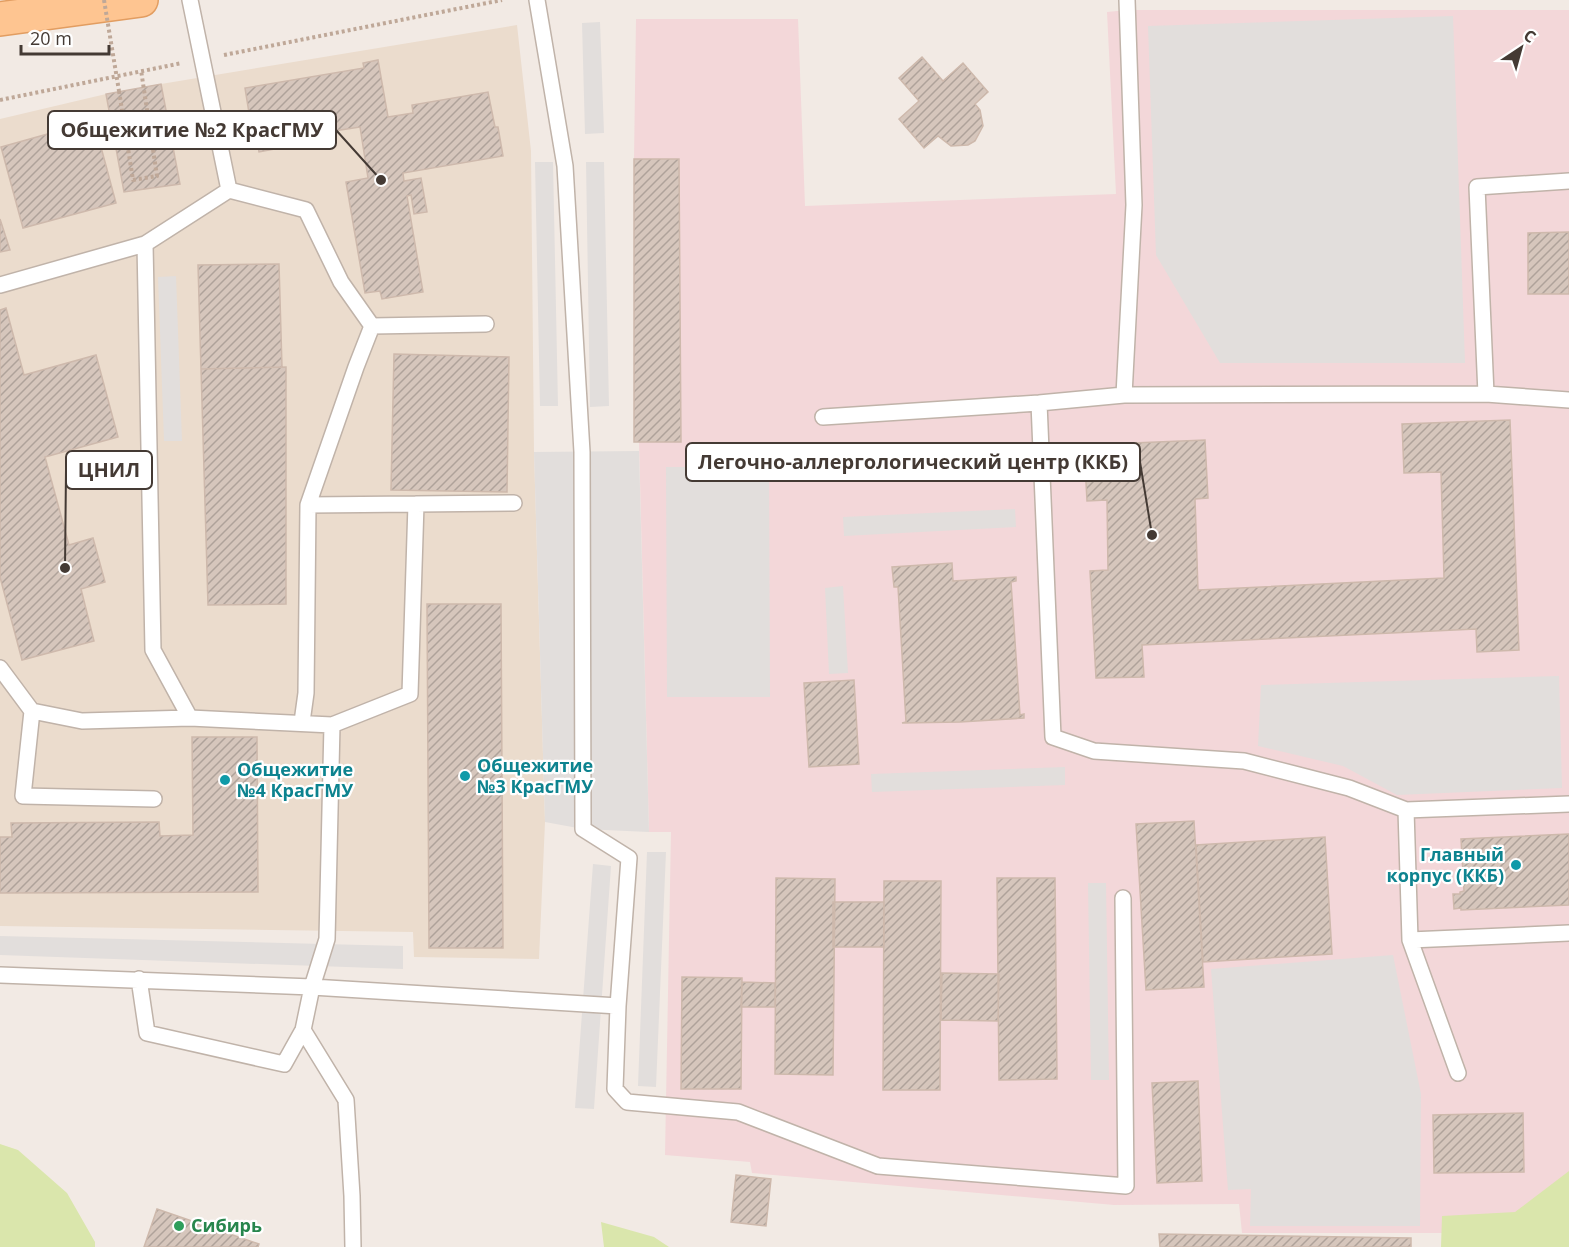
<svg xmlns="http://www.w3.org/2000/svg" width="1569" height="1247" font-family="'Open Sans',sans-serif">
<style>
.education{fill:#ebdccd}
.medical{fill:#f3d7d9}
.grass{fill:#dae6ac}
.parking{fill:#e2dedc}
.building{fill:url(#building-hatch);stroke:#ceb9ac;stroke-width:1.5}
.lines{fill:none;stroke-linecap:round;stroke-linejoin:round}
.lane-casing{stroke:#c0b3a9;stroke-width:18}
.primary-casing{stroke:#e29d61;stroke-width:36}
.path{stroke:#bfa898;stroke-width:4;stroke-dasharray:3 3;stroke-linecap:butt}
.lane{stroke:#fff;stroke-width:15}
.primary{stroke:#fec591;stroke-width:33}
.path-bridge{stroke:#bfa898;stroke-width:4;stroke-dasharray:3 3;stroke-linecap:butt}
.culture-dot{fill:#0f9aa8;stroke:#fff;stroke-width:2}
.leisure-dot{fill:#2e9e5b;stroke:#fff;stroke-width:2}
.labels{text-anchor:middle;stroke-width:4.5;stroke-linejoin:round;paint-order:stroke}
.culture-label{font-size:18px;font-weight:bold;fill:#0d838f;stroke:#fff;text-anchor:start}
.leisure-label{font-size:18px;font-weight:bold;fill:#27864d;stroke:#fff;text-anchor:start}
.leader{fill:none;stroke:#443a34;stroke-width:2}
.callout-dot{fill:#443a34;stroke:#fff;stroke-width:2}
.callout{fill:#fff;stroke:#443a34;stroke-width:2}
.callout-label{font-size:20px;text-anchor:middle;font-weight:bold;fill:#443a34}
</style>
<defs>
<pattern id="building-hatch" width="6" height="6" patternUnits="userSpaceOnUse" patternTransform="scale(1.5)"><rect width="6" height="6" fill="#d6c6bc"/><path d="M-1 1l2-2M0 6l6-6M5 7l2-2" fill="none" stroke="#afa29a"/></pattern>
</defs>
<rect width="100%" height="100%" fill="#f2eae4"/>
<path class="education" d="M517,25L531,151L534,452L545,822L539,959L414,957L413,932L0,926V119L106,94L124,192L180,183L161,84Z"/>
<path class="medical" d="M1127,10H1569V1233H1242L1239,1204L1114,1205L752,1173L750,1162L665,1155L671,832H649L639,441L679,159H634L636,19H798L805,206L1116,194L1107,12Z"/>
<path class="grass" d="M0,1144L18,1150L67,1193L95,1242V1247H0Z
M1569,1171V1247H1441L1442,1216L1515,1212Z
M601,1222L654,1237L669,1247H604Z"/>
<path class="parking" d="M1453,16L1465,363H1220L1156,255L1148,26Z
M600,22L604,133L585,134L582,23Z
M535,162H553L558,406H540Z
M586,162H604L609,406L590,407Z
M176,276L182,441H164L158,277Z
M639,451L649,832L583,829L545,822L534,452Z
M666,467H769L770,697H667Z
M1015,509L1016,527L844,536L843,517Z
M843,586L848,673L829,674L825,588Z
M1559,676L1562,788L1397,795L1343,766L1258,746L1261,685Z
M1065,767V785L872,792L871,774Z
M647,852H666L656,1087L638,1086Z
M593,864L611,866L594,1109L575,1108Z
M1088,883H1106L1109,1080H1091Z
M0,936L403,946V969L0,955Z
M1393,955L1421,1094L1420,1226H1250L1251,1189L1228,1190L1211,969Z"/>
<path class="building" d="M922,57L943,81L963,63L988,92L975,104L980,110L983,126L975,141L968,145L951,146L938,136L924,148L899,119L919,101L899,78Z
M378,60L388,117L413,113L412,105L488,92L495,127H498L503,156L403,173L404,181L421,178L427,212L414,214L411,195L407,196L423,292L382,299L380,291L365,293L346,182L368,178L360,127L334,131L335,138L259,152L253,118L250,119L245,88L364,68L363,63Z
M161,84L180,184L124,192L106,94Z
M94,121L116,203L23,228L1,147Z
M634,159H679L681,442H634Z
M0,219L10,250L0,252Z
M1569,232V294H1528V233Z
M279,264L282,367L201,369L198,265Z
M6,308L24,375L96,355L118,437L45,457L69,545L93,538L105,582L81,589L94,641L22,660L0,577V310Z
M394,354L509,357L507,492L391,490Z
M286,367V604L208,605L201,369Z
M1510,420L1519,650L1477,652L1476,629L1142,645L1144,677L1096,678L1090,571L1108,570L1107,500L1087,501L1084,445L1205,440L1208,498L1195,499L1198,590L1444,578L1441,472L1404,473L1402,424Z
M952,563L953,581L1016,577V581L1011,582L1020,715L1024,714V718L960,722L902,723L906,722L898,587H894L892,567Z
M427,604H501L503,948H429Z
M854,680L859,764L809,767L804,683Z
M192,737H257L258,892L0,893V837H12L11,823L159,822L160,836L193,835Z
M1194,821L1204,987L1146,990L1136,824Z
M1569,834V905L1461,910V908L1454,909L1453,894H1460V892L1464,891L1461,839Z
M1325,837L1332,954L1203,962L1196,845Z
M776,878L835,879L833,1075L775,1074Z
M997,878H1055L1057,1079L999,1080Z
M884,881H941L940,1090H883Z
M833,902H884V947H833Z
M942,973L999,974L998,1021L941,1020Z
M682,977L742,978L741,1089H681Z
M742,982L775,983V1007H741Z
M1198,1081L1202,1181L1157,1183L1152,1083Z
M1523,1113L1524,1172L1434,1173L1433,1115Z
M736,1175L771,1179L766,1226L731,1222Z
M157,1209L259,1244L258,1247H144Z
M1159,1234L1411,1238V1247H1160Z"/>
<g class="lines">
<g class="lane-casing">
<path id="lane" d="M190,0L229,190
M537,0L565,166L582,452L583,829L629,858L618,1006
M0,285L145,244L229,190L306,210L341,282L372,326L486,324
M1486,394L1477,187L1569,181
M1124,395L1134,205L1127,0
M1039,403L1053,737L1094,751L1244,761L1349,788L1406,810
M823,417L1039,403L1124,395L1486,394L1569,400
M308,505L416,504
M0,668L32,711L82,721L190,718L153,650L145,244
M32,711L23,796L154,799
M190,718L332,725L410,694L416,504L514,503
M302,722L306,693L308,505L356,367L372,326
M1410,940L1569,933
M0,975L312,987L618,1006L615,1089L627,1102L738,1112L878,1166L1126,1186L1123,898
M139,979L147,1033L284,1064L303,1030L312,987L327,939L332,725
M303,1030L346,1100L352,1196L353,1247
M1458,1073L1410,940L1406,810L1569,804"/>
</g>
<g class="primary-casing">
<path id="primary" d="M0,19L141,0"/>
</g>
<path class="path" d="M224,55L502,0
M119,91L133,180L157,176L141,70
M0,100L182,63"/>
<use href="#lane" class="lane"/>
<use href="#primary" class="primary"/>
<path class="path-bridge" d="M104,0L119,91"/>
</g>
<g class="culture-dot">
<circle cx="465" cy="776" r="6"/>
<circle cx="225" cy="780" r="6"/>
<circle cx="1516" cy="865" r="6"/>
</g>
<circle class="leisure-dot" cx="179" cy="1226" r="6"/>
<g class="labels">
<g class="culture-label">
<text x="477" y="772">Общежитие<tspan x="477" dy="21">№3 КрасГМУ</tspan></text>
<text x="237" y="776">Общежитие<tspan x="237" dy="21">№4 КрасГМУ</tspan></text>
<text x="1504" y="861" text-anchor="end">Главный<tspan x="1504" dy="21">корпус (ККБ)</tspan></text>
</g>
<g class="leisure-label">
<text x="191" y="1232">Сибирь</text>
</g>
</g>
<path class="leader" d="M381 180L336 130M1152 535L1140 462M65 568L66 470"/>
<g class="callout-dot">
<circle cx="381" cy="180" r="6"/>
<circle cx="1152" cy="535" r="6"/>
<circle cx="65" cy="568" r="6"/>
</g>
<g class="callout">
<rect x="48" y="111" width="288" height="38" rx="6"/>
<rect x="686" y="443" width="454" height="38" rx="6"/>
<rect x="66" y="451" width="86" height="38" rx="6"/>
</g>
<g class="callout-label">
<text x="192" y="137">Общежитие №2 КрасГМУ</text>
<text x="913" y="469">Легочно-аллергологический центр (ККБ)</text>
<text x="109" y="477">ЦНИЛ</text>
</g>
<g transform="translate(1521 48) rotate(36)" stroke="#ffffff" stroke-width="4.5" paint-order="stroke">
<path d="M0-4.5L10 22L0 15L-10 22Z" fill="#443a34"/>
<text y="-9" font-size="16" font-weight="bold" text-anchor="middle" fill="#443a34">С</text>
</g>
<path d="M21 45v9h88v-9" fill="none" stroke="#443a34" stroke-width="3"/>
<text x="30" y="45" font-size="18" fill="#443a34" stroke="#ffffff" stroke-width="4.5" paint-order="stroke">20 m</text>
</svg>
